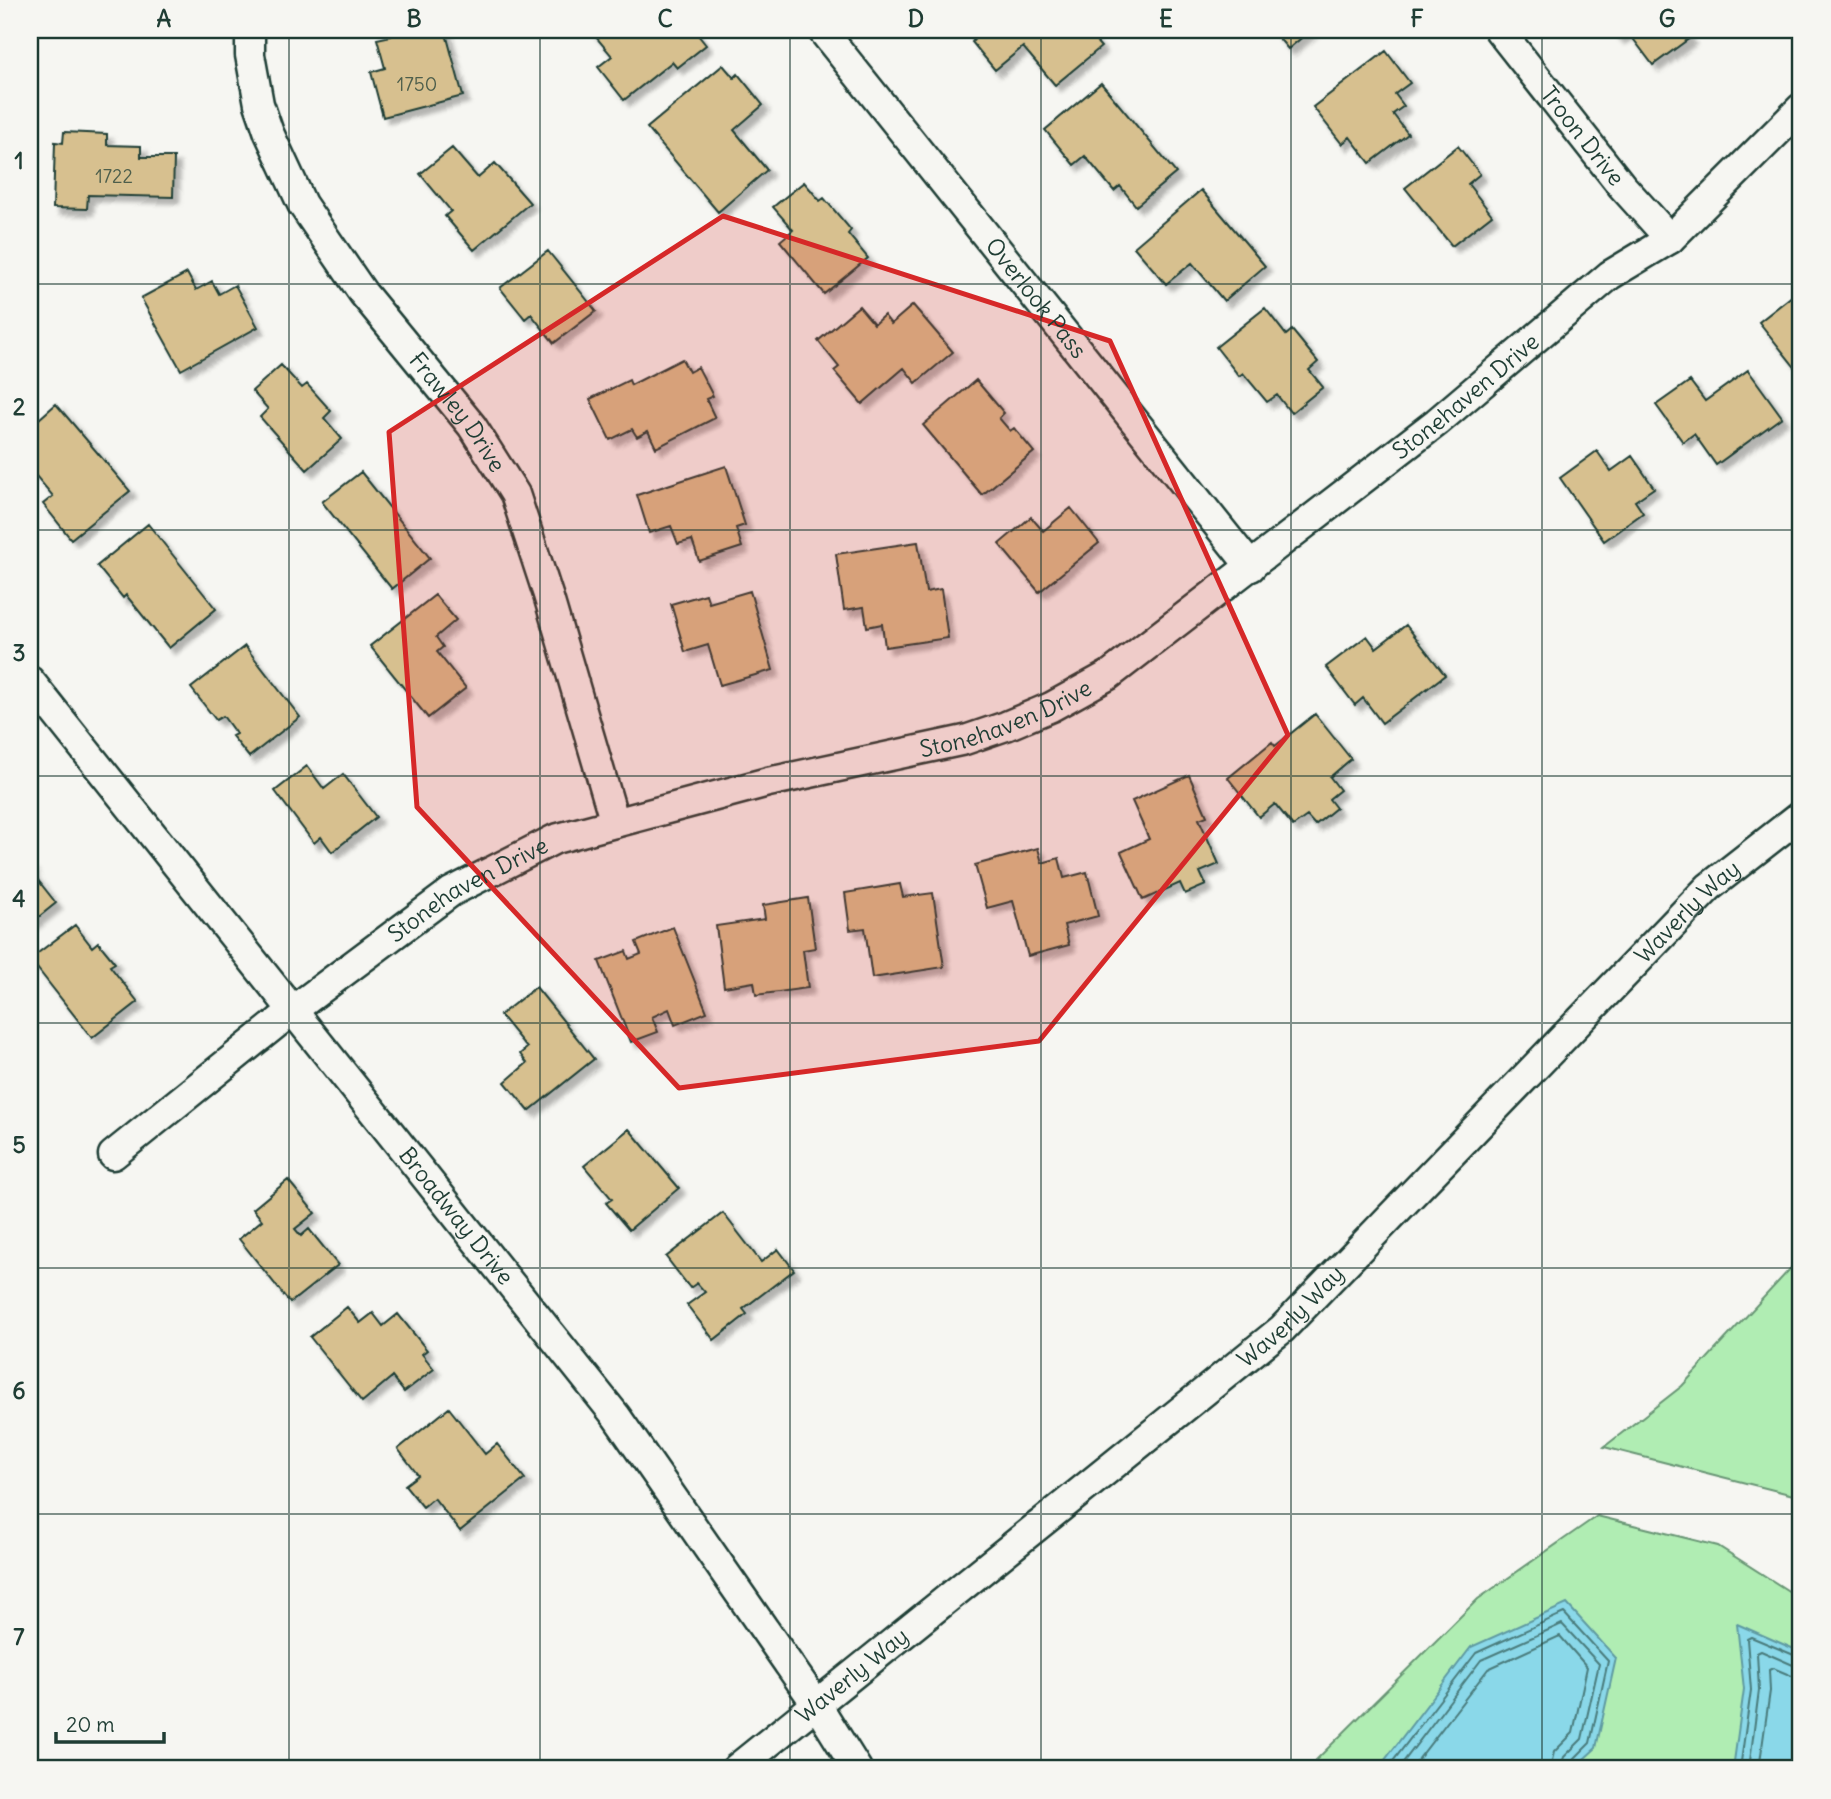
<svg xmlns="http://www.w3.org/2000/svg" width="1831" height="1799" font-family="Delius,sans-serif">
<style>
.green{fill:#b0edb3;stroke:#689574;stroke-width:2}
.water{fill:#8ad8e9;stroke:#5f9aa1;stroke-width:2}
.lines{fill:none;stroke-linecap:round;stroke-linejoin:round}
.shore{stroke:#4a7b7c;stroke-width:2}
.building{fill:#d7c08f;stroke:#1f3d34;stroke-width:2;filter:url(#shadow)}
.street-casing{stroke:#1f3d34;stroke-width:33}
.street{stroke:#f6f6f2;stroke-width:28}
.marked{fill:#d62828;fill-opacity:0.2;stroke:#d62828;stroke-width:5;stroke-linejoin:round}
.grid{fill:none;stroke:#1f3d34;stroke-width:2;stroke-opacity:0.55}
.labels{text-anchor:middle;stroke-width:7;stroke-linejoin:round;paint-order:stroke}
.number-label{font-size:19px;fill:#4d5e4b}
.street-label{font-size:23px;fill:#1f3d34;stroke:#f6f6f2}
.neatline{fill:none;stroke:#1f3d34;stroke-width:2.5}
.grid-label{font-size:23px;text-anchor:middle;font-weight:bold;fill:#1f3d34}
</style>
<defs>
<filter id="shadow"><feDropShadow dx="6" dy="6" stdDeviation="2" flood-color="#0004"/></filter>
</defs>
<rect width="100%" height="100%" fill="#f6f6f2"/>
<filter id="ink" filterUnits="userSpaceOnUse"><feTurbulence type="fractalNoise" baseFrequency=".0143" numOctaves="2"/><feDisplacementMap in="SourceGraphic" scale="14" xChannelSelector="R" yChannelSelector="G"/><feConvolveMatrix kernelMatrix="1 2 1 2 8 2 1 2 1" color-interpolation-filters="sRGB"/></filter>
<g filter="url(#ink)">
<path class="green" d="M1801,1257V1497L1604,1447L1682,1386Z
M1597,1516L1718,1546L1801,1599V1769H1307L1478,1599Z"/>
<path class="water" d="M1567,1604L1616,1658L1596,1748L1573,1769H1378L1471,1647Z
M1737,1624L1801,1652V1769H1733L1744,1689Z"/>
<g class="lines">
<path class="shore" d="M1387,1769L1476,1653L1564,1613L1608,1661L1590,1743L1571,1762L1569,1769
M1398,1769L1481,1660L1562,1624L1599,1664L1582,1739L1564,1757L1560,1769
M1411,1769L1488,1669L1560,1636L1587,1667L1573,1733L1554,1752L1550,1769
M1740,1769L1751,1690L1747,1639L1751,1637L1801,1658
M1749,1769L1759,1690L1757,1653L1761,1651L1793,1665L1801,1666
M1759,1769L1770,1691L1769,1670L1773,1668L1792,1676L1801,1677"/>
</g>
<path class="building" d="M389,30H445L463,96L383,117L371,72L385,68L377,39L391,36Z
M590,30H694L706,45L677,68L672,62L624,100L598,67L612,56Z
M966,30H1086L1101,47L1055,85L1023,47L995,70L972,42L974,40Z
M1272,30H1311L1288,49Z
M1612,30H1684L1690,38L1653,65L1628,32L1619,38Z
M1386,51L1410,83L1395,94L1404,106L1393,114L1408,134L1370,163L1350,137L1342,144L1313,107Z
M723,65L734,78L738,74L763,105L734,130L767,170L718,212L647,128Z
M1101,83L1176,173L1136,206L1120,186L1114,191L1085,156L1074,165L1045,130Z
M64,132L107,134V145L141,146V157H174L173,197L88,195L87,209L53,208L55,142L63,143Z
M1458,146L1480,174L1468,184L1492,215L1452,246L1405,188Z
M452,148L478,178L495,163L530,203L474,250L445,216L451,211L420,174Z
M804,182L820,201L824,198L851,230L848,234L868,258L824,294L780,241L793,230L773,207Z
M1201,190L1265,266L1224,301L1192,263L1166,284L1134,247Z
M548,251L596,311L554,343L531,314L525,319L500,288Z
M187,273L196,290L212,281L219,294L235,285L258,327L181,370L141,298Z
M1792,296L1801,307V375L1759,322Z
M913,305L953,352L916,383L904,368L862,404L834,371L839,367L818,341L859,306L874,324L884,315L891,324Z
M1265,308L1286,335L1292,330L1318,362L1309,370L1323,387L1291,413L1277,395L1267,402L1243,373L1239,376L1216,347Z
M682,359L689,372L698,367L713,396L706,399L715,418L656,448L648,431L637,437L632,429L610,440L590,399L629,380L631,385Z
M281,365L302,388L307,384L331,411L324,418L342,439L307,470L260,417L268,409L252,391Z
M1748,370L1782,417L1716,465L1694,434L1683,442L1656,405L1690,381L1705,401Z
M976,380L1004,413L999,418L1010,431L1014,428L1034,452L982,495L923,425Z
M56,404L130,491L71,539L43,504L53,496L30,469V427Z
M1597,451L1611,471L1632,456L1654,488L1635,501L1643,513L1604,541L1560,478Z
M726,466L745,525L736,528L742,547L699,561L692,540L678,544L671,526L649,533L637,495Z
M361,472L430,558L392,589L322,502Z
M1071,508L1099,543L1039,592L999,544L1031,517L1043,531Z
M148,524L216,609L169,648L126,595L123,598L97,566Z
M918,542L926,592L941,589L948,638L885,647L882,624L867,627L864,607L844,610L836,554Z
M750,591L773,670L720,685L708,645L685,652L671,604L706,594L709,603Z
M435,595L456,620L436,637L443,647L437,652L466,688L428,718L370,646Z
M1406,625L1445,675L1382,723L1363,698L1355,705L1326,667L1367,636L1376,648Z
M245,646L300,717L249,757L232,736L236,734L223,716L216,720L191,688Z
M1315,714L1351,759L1330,777L1340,790L1329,799L1336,808L1315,825L1307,816L1293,826L1275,804L1259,817L1228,778L1272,742L1275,746Z
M307,766L324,789L343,774L376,817L332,852L321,837L314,843L275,791Z
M1189,775L1207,816L1199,819L1219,864L1200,872L1206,885L1185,894L1180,883L1143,900L1121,852L1149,839L1132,801Z
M1038,848L1042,863L1059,858L1064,878L1087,872L1098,916L1064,925L1069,945L1028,956L1013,901L987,908L975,865Z
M30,864L33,868L30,870L56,903L30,924Z
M900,884L903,897L933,893L944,967L872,978L865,928L850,930L845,893Z
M808,898L815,948L803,950L808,988L756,995L754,982L724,987L716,926L765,919L763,905Z
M75,925L92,947L98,942L115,963L110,966L138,1002L92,1038L30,959Z
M673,927L707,1012L675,1025L669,1009L652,1017L658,1032L631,1042L599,961L626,951L629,959L641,954L636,942Z
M536,987L594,1059L529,1111L505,1082L527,1063L520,1054L527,1048L500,1015Z
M629,1129L679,1188L629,1230L606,1203L612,1199L584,1166Z
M288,1180L315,1213L295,1229L301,1236L309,1229L338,1265L290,1303L239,1239L262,1220L253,1209Z
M723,1213L761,1262L778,1249L794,1270L743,1309L747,1314L714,1340L687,1305L705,1292L697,1283L690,1288L666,1257Z
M347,1307L360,1323L373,1313L383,1326L398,1314L427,1350L422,1354L434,1369L404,1392L392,1377L362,1402L310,1337Z
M449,1408L485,1454L497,1444L525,1479L460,1531L434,1498L423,1507L405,1485L418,1475L398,1449Z"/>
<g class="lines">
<g class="street-casing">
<g id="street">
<path id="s1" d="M250,30V55L259,104L269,133L302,204L363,293L472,426L515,494L548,595L615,823"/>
<path id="s2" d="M822,30L1251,567"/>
<path id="s3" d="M1499,30L1622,186L1670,239"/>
<path id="s4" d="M30,681L616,1416L817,1705L857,1769"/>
<path id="s5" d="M113,1155L293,1010L451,892L555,839L768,782L965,740L1006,726L1051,707L1109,675L1437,422L1610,275L1670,239L1801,108"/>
<path id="s6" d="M736,1769L1282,1329L1709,887L1801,815"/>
</g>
</g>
<use href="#street" class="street"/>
</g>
</g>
<path class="marked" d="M723,216L1110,341L1288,735L1039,1041L679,1088L417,807L389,432Z"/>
<path class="grid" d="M289,30V1769M540,30V1769M790,30V1769M1041,30V1769M1291,30V1769M1542,30V1769M30,284H1801M30,530H1801M30,776H1801M30,1023H1801M30,1268H1801M30,1514H1801"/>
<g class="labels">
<g class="number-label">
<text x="417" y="91">1750</text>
<text x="114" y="183">1722</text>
</g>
<g class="street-label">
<text dy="8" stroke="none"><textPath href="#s3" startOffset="135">Troon Drive</textPath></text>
<text dy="8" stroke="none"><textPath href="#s2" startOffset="343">Overlook Pass</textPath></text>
<text dy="8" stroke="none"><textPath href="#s5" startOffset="1578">Stonehaven Drive</textPath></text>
<text dy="8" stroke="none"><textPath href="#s1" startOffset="444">Frawley Drive</textPath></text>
<text dy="8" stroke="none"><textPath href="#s5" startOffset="1012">Stonehaven Drive</textPath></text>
<text dy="8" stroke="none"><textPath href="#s5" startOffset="444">Stonehaven Drive</textPath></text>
<text dy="8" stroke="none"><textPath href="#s6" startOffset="1283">Waverly Way</textPath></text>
<text dy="8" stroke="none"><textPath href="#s4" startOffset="684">Broadway Drive</textPath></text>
<text dy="8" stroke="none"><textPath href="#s6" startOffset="716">Waverly Way</textPath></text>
<text dy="8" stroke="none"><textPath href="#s6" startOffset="149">Waverly Way</textPath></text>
</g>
</g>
<rect width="1831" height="1799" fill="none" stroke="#f6f6f2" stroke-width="77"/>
<path d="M56 1732v10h108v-10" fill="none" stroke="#1f3d34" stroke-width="3.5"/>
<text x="66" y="1732" font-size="21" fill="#1f3d34" stroke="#f6f6f2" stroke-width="5" paint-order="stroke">20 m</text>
<rect x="38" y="38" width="1754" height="1722" class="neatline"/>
<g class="grid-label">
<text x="164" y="27">A</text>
<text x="414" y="27">B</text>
<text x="665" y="27">C</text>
<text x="916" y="27">D</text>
<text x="1166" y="27">E</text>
<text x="1417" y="27">F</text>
<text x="1667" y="27">G</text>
<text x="19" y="169">1</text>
<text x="19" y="415">2</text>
<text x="19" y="661">3</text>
<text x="19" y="907">4</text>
<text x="19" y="1153">5</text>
<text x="19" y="1399">6</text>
<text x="19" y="1645">7</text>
</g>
</svg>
